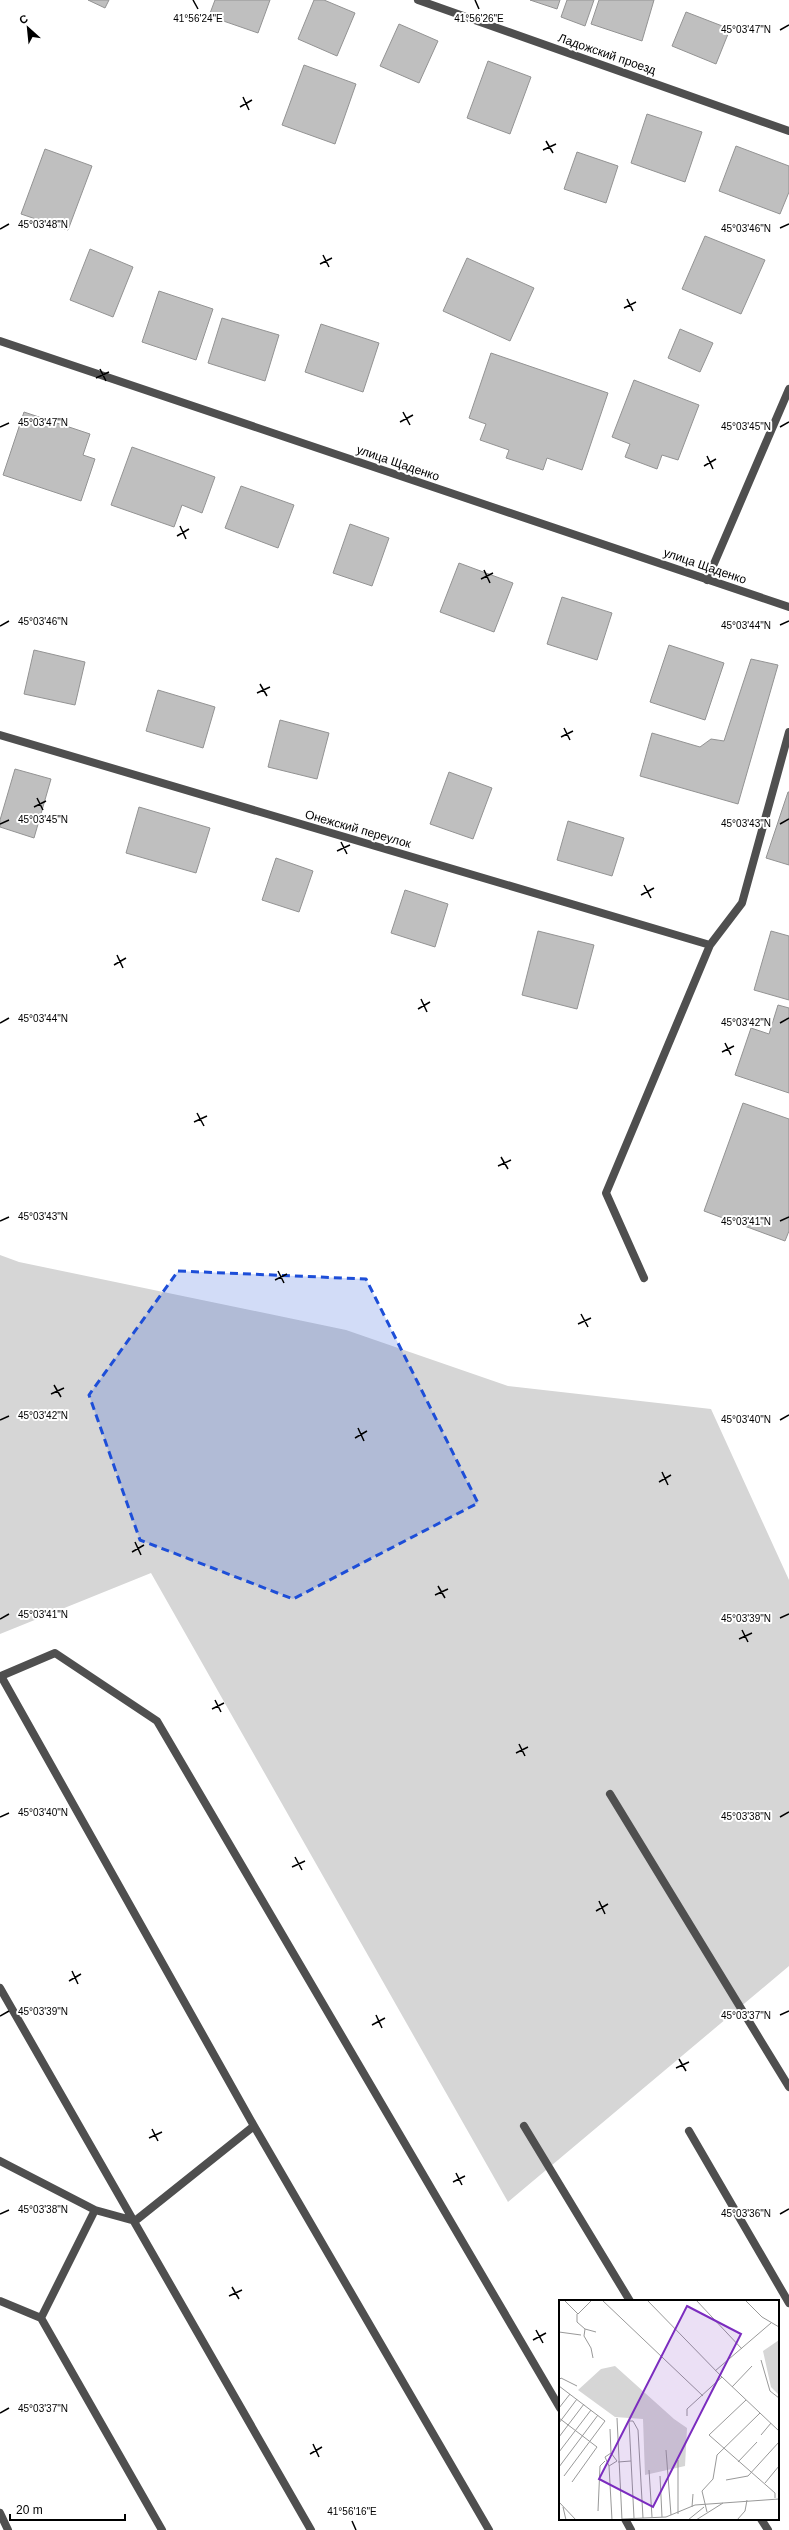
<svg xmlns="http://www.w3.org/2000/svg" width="789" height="2530" font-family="Helvetica,sans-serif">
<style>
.green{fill:#d6d6d6}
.building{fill:#bfbfbf;stroke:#939393}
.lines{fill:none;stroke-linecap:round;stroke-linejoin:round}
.lane{stroke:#4f4f4f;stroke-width:8}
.street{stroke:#4f4f4f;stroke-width:8}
.marked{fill:#1d4ed8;fill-opacity:0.2;stroke:#1d4ed8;stroke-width:3;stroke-dasharray:8 5;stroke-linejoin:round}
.ticks{fill:none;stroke:#000;stroke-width:1.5}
.labels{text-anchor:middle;stroke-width:4;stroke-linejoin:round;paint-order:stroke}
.street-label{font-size:12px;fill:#000;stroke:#fff}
.inset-road{fill:none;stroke:#999;stroke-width:1}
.view{fill:#7b2cbf;fill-opacity:0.15;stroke:#7b2cbf;stroke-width:2}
.inset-edge{fill:none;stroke:#000;stroke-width:2}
.ticks-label{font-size:10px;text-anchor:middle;fill:#000;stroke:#fff;stroke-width:4;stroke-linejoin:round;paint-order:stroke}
</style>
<rect width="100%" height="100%" fill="#fff"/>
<path class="green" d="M0,1255L19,1262L346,1330L508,1386L711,1409L789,1580V1966L508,2202L151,1573L0,1634Z"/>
<path class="building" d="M88,0H109L105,8Z
M215,0H270L258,33L209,16Z
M314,0H324L355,13L337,56L298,39Z
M530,0H560L557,9Z
M567,0H594L585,26L561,17Z
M599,0H654L642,41L591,24Z
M686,12L730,29L716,64L672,46Z
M399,24L438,41L419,83L380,66Z
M488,61L531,77L510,134L467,118Z
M304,65L356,84L335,144L282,125Z
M647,114L702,132L685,182L631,163Z
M736,146L789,166V192L780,214L719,191Z
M45,149L92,166L68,230L21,214Z
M577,152L618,166L606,203L564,189Z
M705,236L765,260L741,314L682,289Z
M90,249L133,267L113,317L70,300Z
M467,258L534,288L510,341L443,311Z
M159,291L213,309L196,360L142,342Z
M222,318L279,335L265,381L208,363Z
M321,324L379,343L363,392L305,372Z
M680,329L713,343L700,372L668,358Z
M491,353L608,393L582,470L547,458L543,470L506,458L509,450L480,440L486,424L469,418Z
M634,380L699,405L678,460L662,455L657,469L625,457L630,444L612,437Z
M24,412L90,434L83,455L95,459L81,501L3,475Z
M132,447L215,477L202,513L182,505L174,527L111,505Z
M241,486L294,505L278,548L225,528Z
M350,524L389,538L372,586L333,573Z
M459,563L513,583L494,632L440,612Z
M562,597L612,613L597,660L547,644Z
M669,645L724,663L705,720L650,702Z
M34,650L85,662L75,705L24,694Z
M751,659L778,665L738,804L640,776L652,733L700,747L711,739L724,741Z
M158,690L215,707L203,748L146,731Z
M280,720L329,733L317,779L268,767Z
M15,769L51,779L34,838L0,827V820Z
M449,772L492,788L473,839L430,824Z
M788,792H789V865L766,858Z
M139,807L210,828L196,873L126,853Z
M568,821L624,838L612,876L557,860Z
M276,858L313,871L299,912L262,900Z
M405,890L448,904L435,947L391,933Z
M538,931L594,945L577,1009L522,995Z
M771,931L789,936V1000L754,990Z
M778,1005L789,1008V1093L735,1075L751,1028L769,1034Z
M743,1103L789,1119V1231L785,1241L704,1211Z"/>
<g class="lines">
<path class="lane" d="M610,1794L789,2087
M0,1988L311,2530
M524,2126L630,2301
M689,2131L789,2303
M0,2161L95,2210L41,2318L162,2530
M95,2210L135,2221L254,2126
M0,2301L41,2318
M0,2513L8,2530
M625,2519L631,2530
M761,2519L768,2530
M489,2530L254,2126L1,1676L55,1653L157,1721L560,2408"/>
<path class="street" d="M418,0L789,131
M0,341L789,607
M707,580L789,389
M0,735L710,945
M644,1278L606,1193L710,945L742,903L789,732"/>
</g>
<path class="marked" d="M178,1271L366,1279L478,1503L293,1599L140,1540L89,1395Z"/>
<path class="ticks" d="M193,0L198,9M475,0L479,9M780,30L789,25M243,97L249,110M240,107L252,100M546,141L553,153M543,150L556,144M780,228L789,224M0,229L9,224M323,255L329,267M320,264L332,258M627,299L633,311M624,308L636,302M100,369L106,381M96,378L109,372M403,412L410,425M400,422L413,415M0,427L9,423M780,427L789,422M707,456L713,469M704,466L716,459M180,526L186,539M177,536L189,529M484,570L490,583M481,579L493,573M780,625L789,621M0,626L9,621M260,684L267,696M257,693L270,687M564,728L570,740M561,737L573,731M37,798L43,810M34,807L46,801M0,824L9,820M780,824L789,819M341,842L347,854M337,851L350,845M644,885L651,898M641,895L654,888M117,955L123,968M114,965L126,958M421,999L427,1012M418,1009L430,1002M0,1023L9,1018M780,1023L789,1018M725,1043L731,1055M722,1052L734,1046M197,1113L204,1126M194,1122L207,1116M501,1157L508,1169M498,1166L511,1160M0,1221L9,1217M780,1221L789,1217M278,1271L284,1283M275,1280L287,1274M581,1314L588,1327M578,1324L591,1318M54,1385L61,1397M51,1394L64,1388M0,1420L9,1416M780,1420L789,1415M358,1428L364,1441M355,1438L367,1431M662,1472L668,1485M659,1482L671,1475M135,1542L141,1555M132,1552L144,1545M438,1586L445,1598M435,1595L448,1589M780,1618L789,1614M0,1619L9,1614M742,1630L748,1642M739,1639L752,1633M215,1700L221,1712M212,1709L224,1703M519,1744L525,1756M516,1753L528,1747M0,1817L9,1813M780,1817L789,1812M295,1857L302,1870M292,1867L305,1861M599,1901L605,1914M596,1911L608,1904M72,1971L78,1984M69,1981L81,1974M376,2015L382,2028M780,2015L789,2011M0,2016L9,2011M372,2025L385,2018M679,2059L686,2071M676,2068L689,2062M152,2129L158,2141M149,2138L162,2132M456,2173L462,2185M453,2182L465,2176M0,2214L9,2210M780,2214L789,2209M232,2287L239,2299M229,2296L242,2290M536,2330L543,2343M533,2340L546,2333M0,2413L9,2408M313,2444L319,2457M310,2454L322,2447M352,2521L356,2530"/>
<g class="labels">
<g class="street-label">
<text transform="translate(607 54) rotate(19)" y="4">Ладожский проезд</text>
<text transform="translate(398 463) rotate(19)" y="4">улица Щаденко</text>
<text transform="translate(705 566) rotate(19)" y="4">улица Щаденко</text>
<text transform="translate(358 829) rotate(16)" y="4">Онежский переулок</text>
</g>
</g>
<g transform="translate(559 2300)">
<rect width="220" height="220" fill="#fff"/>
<path d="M220,40V95L212,87L204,51ZM56,66L115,119L128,128L126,166L86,175L84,119L56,117L19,90L42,69Z" fill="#d6d6d6"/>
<path class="inset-road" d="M5,0L19,14L33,0M43,0L144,96M88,0L163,77L220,131M137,0L183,49M186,0L203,17L220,27M18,14V22L26,29L37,32M26,29L25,36L32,48L34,58M0,32L22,35M202,60L211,91L220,98M156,71L212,23M0,80L2,78L18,86M0,86L46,121L5,176M173,87L193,66M187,100L150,135L216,193V198M0,108L11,94M128,116V109L163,77M0,118L38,147L13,182M58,118L63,220M0,123L18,99M51,129L52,153L58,161L50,166L53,220M202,135L212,123M0,137L25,104M107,150L112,215M0,152L32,110M119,160V214M59,162L72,161M179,162L198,142M50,166L46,157L52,153M0,167L39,115M90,170L93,217M101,176L103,217M167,180L189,176L220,142M206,183L220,166M0,202L17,220M4,207L7,220M133,207L134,194M39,211L41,166L46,161M148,212L143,191L154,179L158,155L201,113M75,218L70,121H74L79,130L84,218M63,219L107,217L136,205L164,203M129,220L145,207M137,220L164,203L220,199M178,220L186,211L188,200"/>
<path class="view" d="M128,6L182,34L94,207L40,179Z"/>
<rect width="220" height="220" class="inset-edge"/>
</g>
<g class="ticks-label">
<text x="198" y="22">41°56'24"E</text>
<text x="479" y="22">41°56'26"E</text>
<text x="746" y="33">45°03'47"N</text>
<text x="43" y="228">45°03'48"N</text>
<text x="746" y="232">45°03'46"N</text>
<text x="43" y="426">45°03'47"N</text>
<text x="746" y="430">45°03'45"N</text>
<text x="43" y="625">45°03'46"N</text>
<text x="746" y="629">45°03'44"N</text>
<text x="43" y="823">45°03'45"N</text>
<text x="746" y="827">45°03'43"N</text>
<text x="43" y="1022">45°03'44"N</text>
<text x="746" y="1026">45°03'42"N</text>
<text x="43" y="1220">45°03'43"N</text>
<text x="746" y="1225">45°03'41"N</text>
<text x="43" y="1419">45°03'42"N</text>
<text x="746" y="1423">45°03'40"N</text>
<text x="43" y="1618">45°03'41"N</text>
<text x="746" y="1622">45°03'39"N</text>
<text x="43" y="1816">45°03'40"N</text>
<text x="746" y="1820">45°03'38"N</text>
<text x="43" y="2015">45°03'39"N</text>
<text x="746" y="2019">45°03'37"N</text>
<text x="43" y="2213">45°03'38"N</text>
<text x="746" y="2217">45°03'36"N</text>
<text x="43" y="2412">45°03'37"N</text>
<text x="352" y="2515">41°56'16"E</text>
</g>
<g transform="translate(28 28) rotate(333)" stroke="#ffffff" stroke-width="3" paint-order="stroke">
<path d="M0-3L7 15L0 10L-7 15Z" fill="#000000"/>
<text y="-6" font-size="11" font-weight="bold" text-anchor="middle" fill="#000000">С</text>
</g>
<path d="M10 2514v6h115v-6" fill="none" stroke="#000000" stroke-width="2"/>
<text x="16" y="2514" font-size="12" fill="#000000" stroke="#ffffff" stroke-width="3" paint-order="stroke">20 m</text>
</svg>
